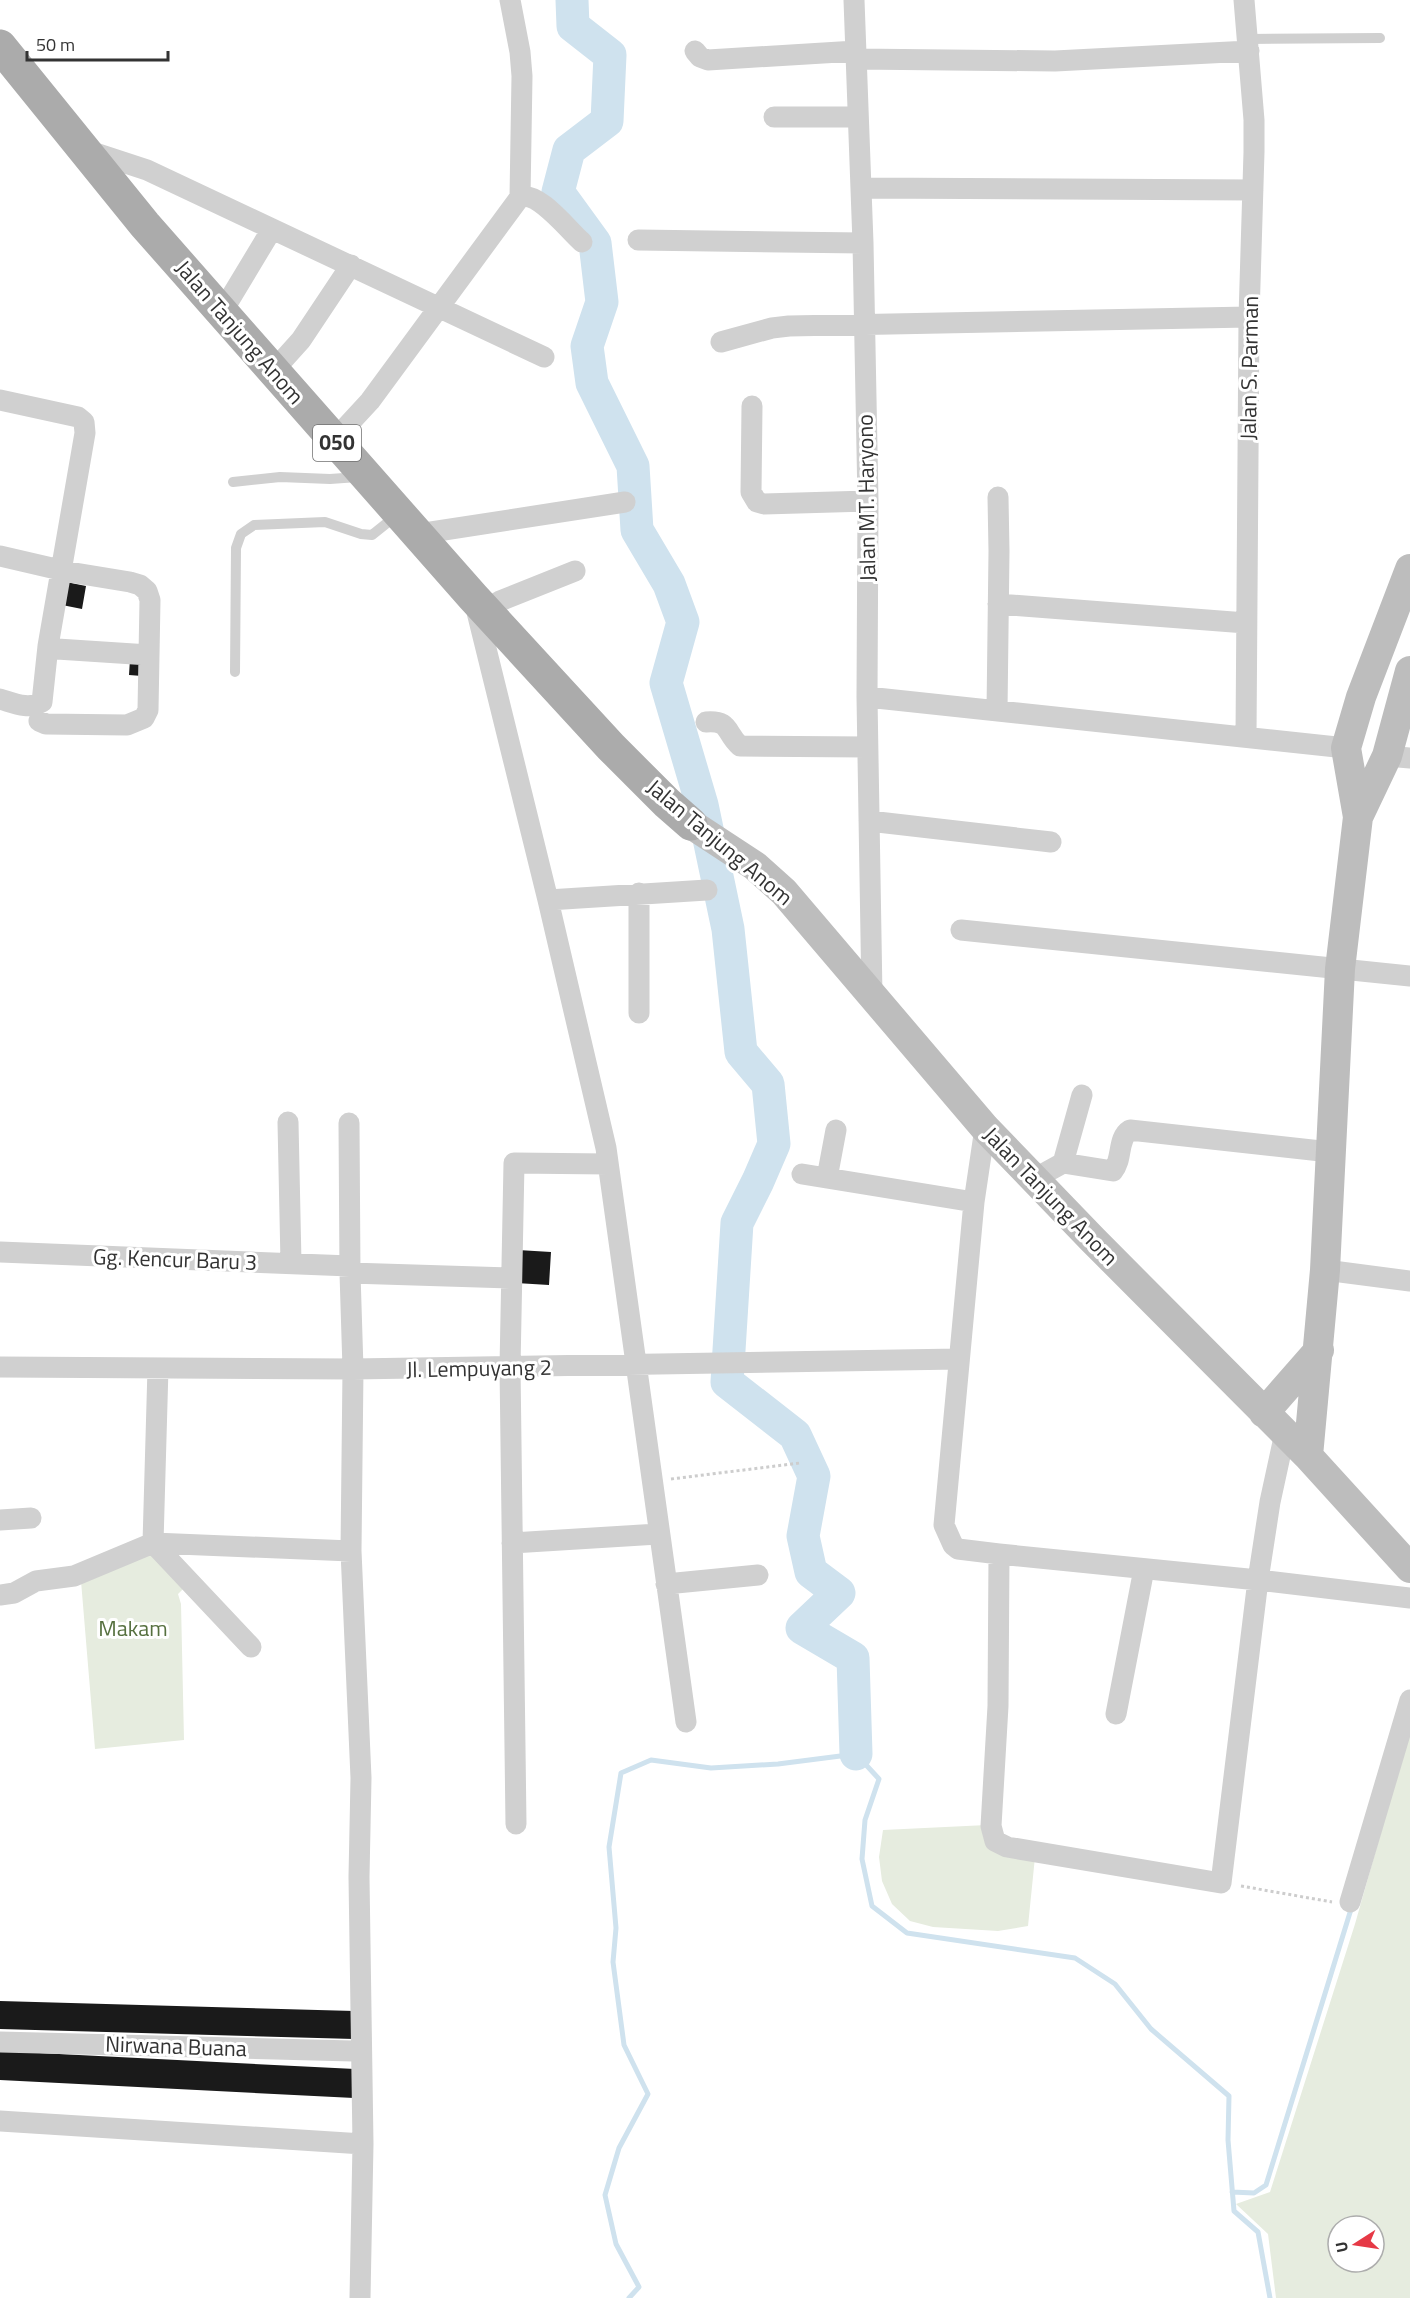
<svg xmlns="http://www.w3.org/2000/svg" width="1410" height="2298" font-family="'Titillium Web',sans-serif">
<style>
.green{fill:#e6ecdf;fill-rule:evenodd}
.lines{fill:none;stroke-linecap:round;stroke-linejoin:round}
.stream{stroke:#cfe2ee;stroke-width:5}
.river{stroke:#cfe2ee;stroke-width:33}
.building{fill:#1a1a1a}
.path{stroke:#cdcdcd;stroke-width:3;stroke-dasharray:3 3;stroke-linecap:butt}
.lane{stroke:#d0d0d0;stroke-width:10}
.street{stroke:#d0d0d0;stroke-width:21}
.secondary{stroke:#bdbdbd;stroke-width:30}
.primary{stroke:#ababab;stroke-width:33}
.labels{text-anchor:middle;stroke-width:6;stroke-linejoin:round;paint-order:stroke}
.shield{fill:#fff;stroke:#707070;stroke-width:1.5}
.shield-label{font-size:21px;font-weight:bold;fill:#333}
.street-label{font-size:22px;fill:#333;stroke:#fff}
.park-label{font-size:22px;fill:#56703f;stroke:#fff}
</style>
<rect width="100%" height="100%" fill="#fff"/>
<path class="green" d="M151,1551L183,1589L178,1594L181,1604L184,1740L95,1749L81,1581Z
M1410,1730V2298H1276L1268,2234L1236,2204L1270,2192L1355,1924ZM1338,2226H1374V2262H1338Z
M987,1825L1035,1857L1028,1926L998,1931L933,1927L910,1921L892,1904L882,1881L879,1857L883,1830Z"/>
<g class="lines">
<path class="stream" d="M1232,2192L1254,2193L1266,2185L1352,1906
M629,2298L639,2287L616,2244L605,2195L619,2148L648,2094L624,2045L613,1962L616,1928L609,1847L621,1773L651,1760L711,1768L778,1764L856,1754L879,1779L865,1820L862,1859L872,1906L907,1933L1075,1958L1115,1984L1151,2029L1229,2096L1228,2140L1234,2211L1258,2232L1270,2298"/>
<path class="river" d="M572,0L573,26L610,55L607,121L569,150L558,192L595,243L602,302L587,346L592,383L633,466L637,530L669,584L683,622L666,683L702,805L728,929L741,1052L768,1084L774,1144L758,1181L737,1223L727,1382L795,1435L814,1476L803,1536L811,1572L839,1593L802,1628L853,1658L856,1754"/>
</g>
<path class="building" d="M66,582L86,586L82,609L62,605Z
M130,659L143,660L142,676L129,675Z
M518,1250L551,1252L549,1285L516,1283Z
M0,2001L354,2011V2039L0,2029Z
M0,2051L355,2069L354,2098L0,2080Z"/>
<g class="lines">
<path class="path" d="M671,1479L800,1463
M1241,1886L1332,1902"/>
<path class="lane" d="M1248,39L1380,38
M233,482L280,477L330,479L358,477
M235,672L236,548L241,534L254,525L325,522L361,534L372,535L397,515"/>
<path class="street" d="M510,0L520,52L522,76L520,197
M854,0L863,243L868,501L867,697L872,996
M1244,0L1254,120V152L1249,317L1246,737
M695,51L700,57L708,60L856,51
M856,59L1055,61L1249,51
M774,117H858
M86,150L147,170L544,357
M861,188L1253,190
M638,240L863,243
M222,312L272,229
M721,342L772,328L789,326L1249,317
M274,370L301,340L351,265
M0,400L78,417L84,422L85,433L48,646L42,702C28,710 14,703 0,699
M752,406L751,492L757,502L764,504L868,501
M334,440L370,401L520,197C539,191 568,230 582,242
M418,534L625,502
M0,556L69,572L130,582L140,585L147,591L150,600L148,710L144,718L127,725L46,724L39,721
M475,604L548,900L606,1148L686,1722
M998,604L1246,623
M485,610L500,601L575,571
M57,649L149,655
M867,697L1346,748
M997,711L999,551L998,497
M706,722C731,720 725,733 740,746L867,747
M1387,756L1410,758
M869,821L1051,842
M548,900L707,890
M961,930L1410,976
M639,1013V893
M288,1122L291,1263
M349,1123L350,1273L353,1369L351,1551L361,1778L359,1877L363,2144L360,2298
M985,1128L974,1202L944,1525L953,1545L958,1549L999,1554L1258,1580L1410,1598
M1063,1163L1082,1095
M802,1174L974,1202
M827,1178L836,1130
M1034,1179L1063,1163L1113,1171C1123,1159 1117,1138 1130,1130L1330,1152
M0,1252L350,1266
M1325,1270L1410,1281
M350,1273L511,1278
M0,1367L353,1369L958,1359
M0,1520L31,1518
M153,1543L158,1368
M153,1543L251,1647
M512,1543L658,1534
M999,1554L998,1706L991,1826L995,1841L1007,1847L1221,1883L1258,1580L1270,1502L1285,1433
M666,1584L758,1575
M0,1595L14,1593L36,1581L74,1576L153,1543L351,1551
M1116,1714L1144,1569
M516,1824L510,1367L514,1163L608,1164
M1350,1902L1410,1700
M0,2042L353,2051
M0,2121L363,2144"/>
<path class="secondary" d="M1358,817L1387,756L1410,671
M691,824L755,866L784,892L985,1128L1093,1240L1308,1456L1410,1568
M1264,1413L1319,1350
M1308,1456L1325,1270L1340,969L1358,817L1346,748L1361,697L1410,569"/>
<path class="primary" d="M0,46L145,225L473,597L611,747L667,803L691,824"/>
</g>
<g class="labels">
<rect class="shield" x="313" y="425" width="48" height="36" rx="4.5"/>
<g class="shield-label">
<text x="337" y="450">050</text>
</g>
<g class="street-label">
<text transform="translate(240 332) rotate(49)" y="8">Jalan Tanjung Anom</text>
<text transform="translate(1249 368) rotate(-89)" y="8">Jalan S. Parman</text>
<text transform="translate(866 498) rotate(-91)" y="8">Jalan MT. Haryono</text>
<text transform="translate(720 842) rotate(40)" y="8">Jalan Tanjung Anom</text>
<text transform="translate(1051 1196) rotate(46)" y="8">Jalan Tanjung Anom</text>
<text transform="translate(175 1259) rotate(2)" y="8">Gg. Kencur Baru 3</text>
<text transform="translate(479 1368) rotate(-1)" y="8">Jl. Lempuyang 2</text>
<text transform="translate(176 2046) rotate(2)" y="8">Nirwana Buana</text>
</g>
<g class="park-label">
<text x="133" y="1636">Makam</text>
</g>
</g>
<g transform="translate(1356 2244) rotate(258)"><circle r="28" fill="#ffffff" stroke="#adadad" stroke-width="1.5"/>
<path d="M0-4.5L10 22L0 15L-10 22Z" fill="#e63946"/>
<text y="-9" font-size="16" font-weight="bold" text-anchor="middle" fill="#333333">U</text>
</g>
<path d="M27 51v9h141v-9" fill="none" stroke="#333333" stroke-width="3"/>
<text x="36" y="51" font-size="18" fill="#333333" stroke="#ffffff" stroke-width="4.5" paint-order="stroke">50 m</text>
</svg>
